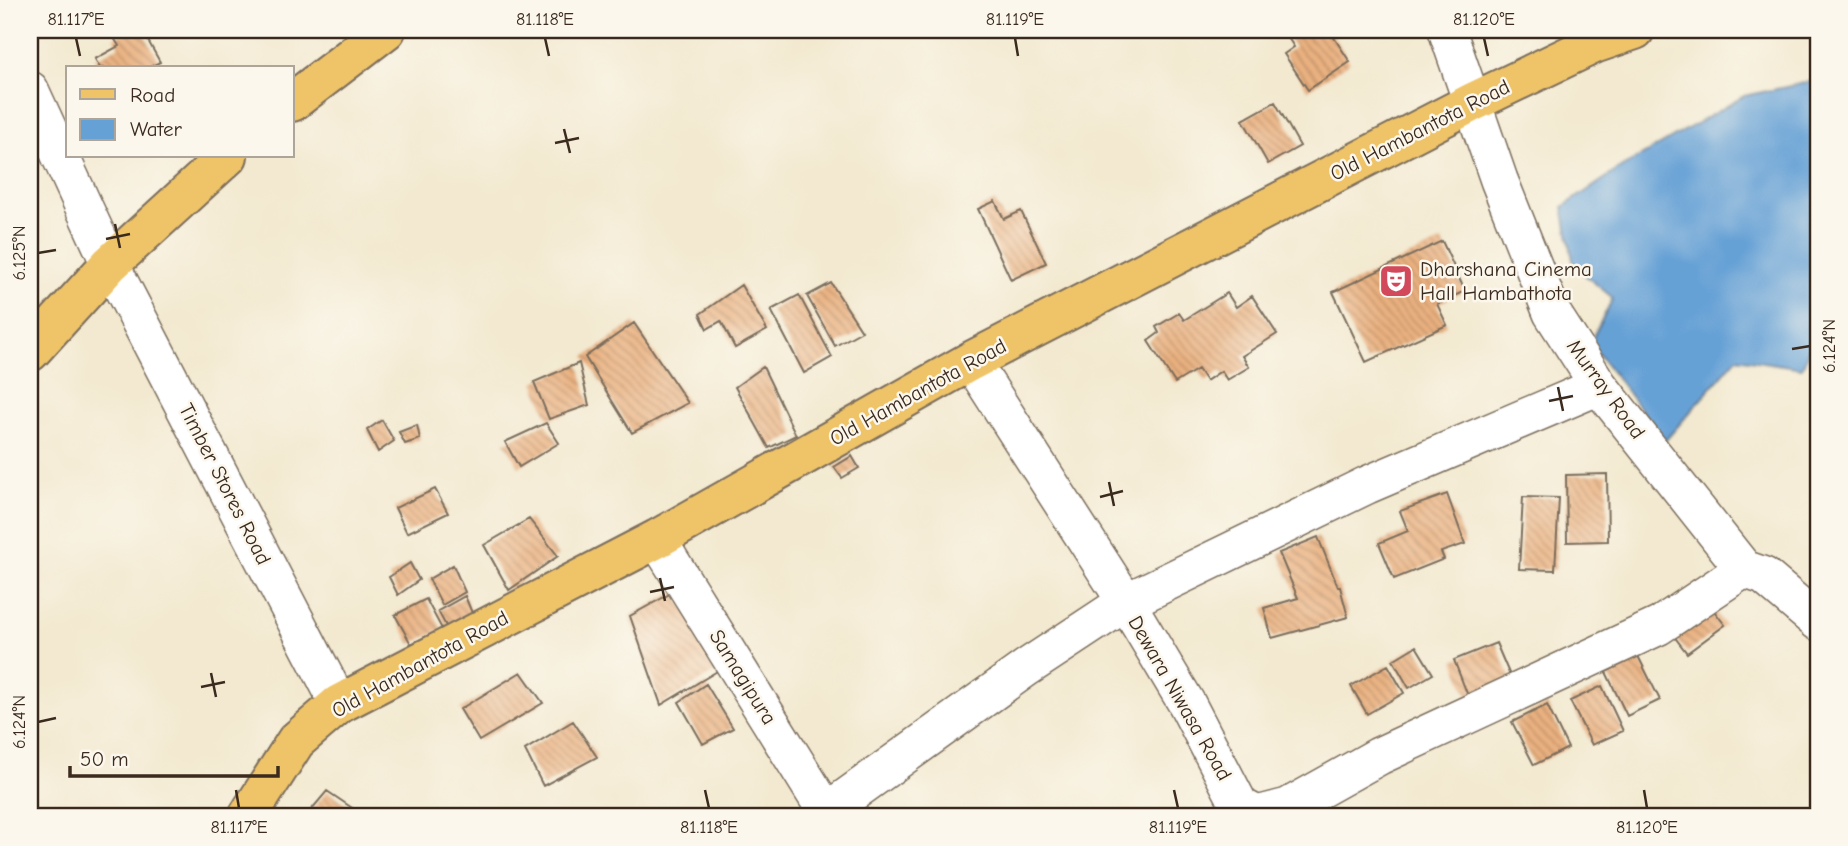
<svg xmlns="http://www.w3.org/2000/svg" width="1848" height="846" font-family="'Comic Neue',sans-serif">
<style>
.water{fill:#66a1d6;stroke:#50667a;stroke-width:2}
.building{fill:url(#building-back-hatch)}
.lines{fill:none;stroke-linecap:round;stroke-linejoin:round}
.minor-casing{stroke:#7b6d5c;stroke-width:40}
.major-casing{stroke:#7b6d5c;stroke-width:42}
.highway-casing{stroke:#7b6d5c;stroke-width:42}
.minor{stroke:#fff;stroke-width:37}
.major{stroke:#efc469;stroke-width:38}
.highway{stroke:#efc469;stroke-width:38}
.ticks{fill:none;stroke:#3b2a1e;stroke-width:2.5}
.labels{text-anchor:middle;stroke-width:5;stroke-linejoin:round;paint-order:stroke}
.street-label{font-size:21px;fill:#3b2a1e;stroke:#fbf7ec}
.poi-label{font-size:21px;fill:#3b2a1e;stroke:#fbf7ec;text-anchor:start}
.neatline{fill:none;stroke:#3b2a1e;stroke-width:2.5}
.ticks-label{font-size:18px;text-anchor:middle;fill:#3b2a1e}
</style>
<defs>
<pattern id="building-back-hatch" width="6" height="6" patternUnits="userSpaceOnUse" patternTransform="scale(1.75)"><rect width="6" height="6" fill="#eab180"/><path d="M-1 5l2 2M0 0l6 6M5-1l2 2" fill="none" stroke="#bf9068"/></pattern>
</defs>
<rect width="100%" height="100%" fill="#fbf7ec"/>
<filter id="ink" filterUnits="userSpaceOnUse"><feTurbulence type="fractalNoise" baseFrequency=".0143" numOctaves="2"/><feDisplacementMap in="SourceGraphic" scale="14" xChannelSelector="R" yChannelSelector="G"/><feConvolveMatrix kernelMatrix="1 2 1 2 8 2 1 2 1" color-interpolation-filters="sRGB"/></filter>
<filter id="wash" filterUnits="userSpaceOnUse"><feTurbulence type="fractalNoise" baseFrequency=".00686" numOctaves="4" result="noise"/><feDisplacementMap in="SourceGraphic" scale="28" xChannelSelector="R" yChannelSelector="G"/><feGaussianBlur stdDeviation="1.57" result="paint"/><feColorMatrix in="noise" values="0 0 0 0 0 0 0 0 0 0 0 0 0 0 0 0 0 1.4 0 .05"/><feComposite in="paint" operator="in"/></filter>
<g filter="url(#wash)">
<rect width="100%" height="100%" fill="#f3e9d0"/>
<path class="water" d="M1818,80V324L1802,368L1737,358L1665,441L1590,343L1613,298L1574,266L1563,207L1622,167L1744,96Z"/>
<g id="blocks">
<path class="building" d="M129,30H142L160,62L148,68H100L95,59L119,46L114,38Z
M1283,30H1339L1340,31L1333,36L1350,62L1308,90L1284,54L1294,47Z
M1275,102L1300,146L1268,164L1243,120Z
M995,201L1004,219L1021,211L1046,263L1011,280L978,209Z
M1442,241L1465,291L1437,304L1447,325L1366,362L1333,292Z
M831,283L862,331L835,346L807,296Z
M741,285L767,330L735,348L721,321L707,329L700,314Z
M1227,293L1236,307L1252,296L1277,334L1242,356L1249,367L1227,380L1221,371L1206,381L1198,369L1175,383L1148,341L1159,333L1156,327L1179,313L1184,320Z
M799,295L832,357L804,373L771,310Z
M634,323L688,403L632,433L585,357Z
M579,363L589,405L549,419L534,382Z
M763,367L796,435L769,448L735,387Z
M382,420L394,441L378,452L367,430Z
M546,423L559,443L519,467L505,442Z
M417,425L420,439L405,444L399,432Z
M852,456L859,468L842,478L834,467Z
M1607,474L1608,541L1567,542L1566,475Z
M435,489L448,513L407,533L395,508Z
M1447,494L1465,544L1441,552L1444,559L1394,579L1379,543L1408,531L1400,511Z
M1523,497L1559,498L1555,570L1519,569Z
M529,519L558,556L509,590L484,545Z
M1318,537L1338,587H1340L1348,617L1272,638L1264,608L1298,598L1279,553Z
M410,563L419,580L398,595L389,577Z
M453,565L465,592L442,605L429,579Z
M675,591L719,670L661,705L630,616Z
M465,596L472,613L447,628L438,611Z
M426,599L442,629L411,644L395,615Z
M1708,603L1725,625L1687,653L1670,631Z
M1496,643L1511,678L1468,696L1454,660Z
M1416,646L1433,674L1409,688L1393,660Z
M1638,656L1660,700L1627,716L1606,672Z
M1388,665L1404,693L1367,714L1351,686Z
M521,672L543,703L479,741L460,709Z
M706,684L733,728L703,744L679,702Z
M1602,686L1623,731L1592,745L1570,701Z
M1547,705L1568,748L1534,765L1512,722Z
M573,721L597,757L543,786L525,750Z
M327,791L364,816H306Z"/>
</g>
</g>
<g filter="url(#ink)">
<use href="#blocks" fill-opacity="0" stroke="#7b6d5c" stroke-width="2"/>
<g class="lines">
<g class="minor-casing">
<path id="minor" d="M1447,30L1499,180L1552,313L1599,386L1744,569L1764,576L1818,622
M30,90L110,264L339,704
M971,361L1126,602L1187,704L1240,806L1257,815L1288,807L1379,756L1659,626L1744,569
M657,539L829,816
M822,816L826,812L1026,668L1126,602L1367,485L1599,386"/>
</g>
<g class="major-casing">
<path id="major" d="M292,102L386,30
M30,352L110,264L228,156"/>
</g>
<g class="highway-casing">
<path id="highway" d="M248,816L296,741L339,704L657,539L971,361L1473,102L1594,44L1635,30"/>
</g>
<use href="#minor" class="minor"/>
<use href="#major" class="major"/>
<use href="#highway" class="highway"/>
</g>
</g>
<path class="ticks" d="M76,38L80,56M545,38L549,56M1015,38L1018,56M1484,38L1488,56M564,129L570,153M555,143L579,138M115,224L120,248M106,239L130,234M38,253L56,250M1792,349L1810,346M1558,387L1563,411M1549,401L1573,396M1109,482L1114,506M1100,497L1123,491M660,578L665,601M650,592L674,587M211,673L216,697M201,687L225,682M38,722L56,718M236,790L239,808M705,790L709,808M1174,790L1178,808M1644,790L1647,808"/>
<defs>
<g id="theatre-square" transform="scale(1.75)"><rect x="-9" y="-9" width="18" height="18" rx="4" fill="#d1495b" stroke="#fbf7ec"/><path d="M-5-5.5Q0-4 5-5.5V0Q5 5 0 6Q-5 5-5 0ZM-3.3-2.5H-1v1.5H-3.3ZM1-2.5H3.3v1.5H1ZM-2.8 1Q0 5.5 2.8 1Z" fill="#fff"/></g>
</defs>
<g fill-rule="evenodd">
<use href="#theatre-square" x="1396" y="281"/>
</g>
<g class="labels">
<g class="street-label">
<text transform="translate(1420 130) rotate(-27)" y="7">Old Hambantota Road</text>
<text transform="translate(1606 389) rotate(54)" y="7">Murray Road</text>
<text transform="translate(918 392) rotate(-29)" y="7">Old Hambantota Road</text>
<text transform="translate(225 484) rotate(63)" y="7">Timber Stores Road</text>
<text transform="translate(420 664) rotate(-29)" y="7">Old Hambantota Road</text>
<text transform="translate(743 677) rotate(58)" y="7">Samagipura</text>
<text transform="translate(1180 698) rotate(60)" y="7">Dewara Niwasa Road</text>
</g>
<g class="poi-label">
<text x="1420" y="276">Dharshana Cinema<tspan x="1420" dy="24">Hall Hambathota</tspan></text>
</g>
</g>
<rect width="1848" height="846" fill="none" stroke="#fbf7ec" stroke-width="77"/>
<rect x="66" y="66" width="228" height="91" fill="#fbf7ec" stroke="#aea59a" stroke-width="2"/>
<rect x="80" y="89" width="35" height="10" fill="#efc469" stroke="#aea59a" stroke-width="2"/>
<text x="130" y="102" font-size="21" fill="#3b2a1e">Road</text>
<rect x="80" y="119" width="35" height="21" fill="#66a1d6" stroke="#aea59a" stroke-width="2"/>
<text x="130" y="136" font-size="21" fill="#3b2a1e">Water</text>
<path d="M70 766v10h208v-10" fill="none" stroke="#3b2a1e" stroke-width="3.5"/>
<text x="80" y="766" font-size="21" fill="#3b2a1e" stroke="#fbf7ec" stroke-width="5" paint-order="stroke">50 m</text>
<rect x="38" y="38" width="1772" height="770" class="neatline"/>
<g class="ticks-label">
<text x="76" y="25">81.117°E</text>
<text x="545" y="25">81.118°E</text>
<text x="1015" y="25">81.119°E</text>
<text x="1484" y="25">81.120°E</text>
<text transform="translate(19 253) rotate(-90)" y="6">6.125°N</text>
<text transform="translate(1829 346) rotate(-90)" y="6">6.124°N</text>
<text transform="translate(19 722) rotate(-90)" y="6">6.124°N</text>
<text x="239" y="833">81.117°E</text>
<text x="709" y="833">81.118°E</text>
<text x="1178" y="833">81.119°E</text>
<text x="1647" y="833">81.120°E</text>
</g>
</svg>
